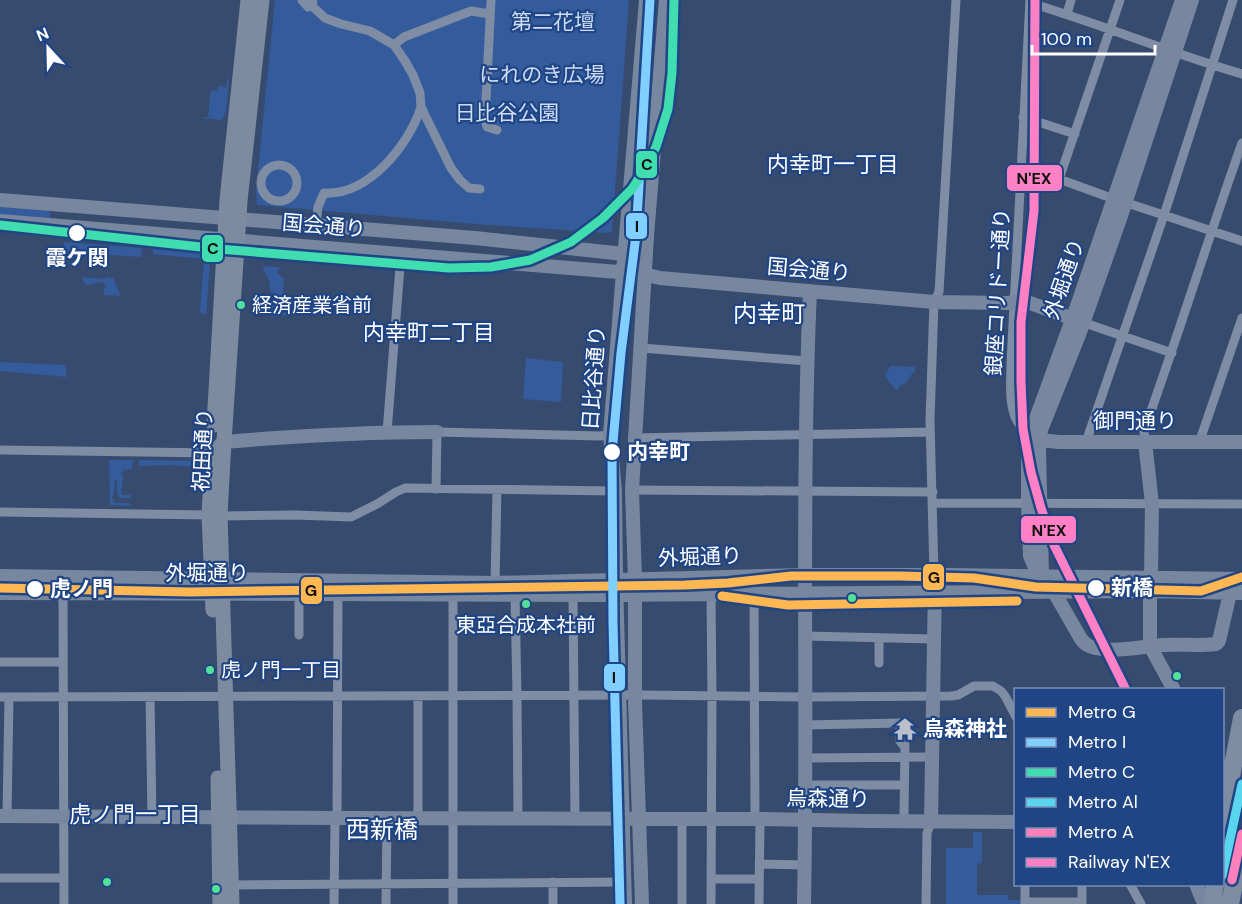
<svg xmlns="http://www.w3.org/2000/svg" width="1242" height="904" font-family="'DM Sans','Noto Sans JP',sans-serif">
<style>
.green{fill:#345b9b}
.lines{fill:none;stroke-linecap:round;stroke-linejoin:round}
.street{stroke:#7e8ca4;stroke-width:9}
.secondary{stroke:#7887a0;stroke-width:14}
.primary{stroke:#7d8ba1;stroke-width:15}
.highway{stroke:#7e8ca3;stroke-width:18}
.tram{stroke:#7e8ca3;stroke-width:1.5}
.rail-1-casing{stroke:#204585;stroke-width:14}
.rail-1{stroke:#ff80c5;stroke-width:9}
.metro-1-casing{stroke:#204585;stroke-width:14}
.metro-2-casing{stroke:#204585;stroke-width:14}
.metro-3-casing{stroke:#204585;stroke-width:14}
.metro-4-casing{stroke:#204585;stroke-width:14}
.metro-5-casing{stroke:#204585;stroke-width:14}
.metro-1{stroke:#ffb753;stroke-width:9}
.metro-2{stroke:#80cfff;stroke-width:9}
.metro-3{stroke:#40ddb0;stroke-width:9}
.metro-4{stroke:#5ad5f0;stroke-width:9}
.metro-5{stroke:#ff80bb;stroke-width:9}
.stop-dot{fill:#fff;stroke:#204585;stroke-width:2}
.bus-dot{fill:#53e098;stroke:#204585;stroke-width:2}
.labels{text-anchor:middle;stroke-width:4.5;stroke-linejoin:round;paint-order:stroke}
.bus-label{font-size:20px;fill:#fff;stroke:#204585;text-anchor:start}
.park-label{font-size:21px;fill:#cdddf7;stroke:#204585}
.street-label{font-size:21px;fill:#fff;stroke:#204585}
.stop-label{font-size:21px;font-weight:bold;fill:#fff;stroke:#204585;text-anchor:start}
.poi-label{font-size:21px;font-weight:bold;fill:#fff;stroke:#204585;text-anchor:start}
.neighbourhood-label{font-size:22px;fill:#fff;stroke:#204585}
.quarter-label{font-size:24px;fill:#fff;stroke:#204585}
.line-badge{stroke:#204585;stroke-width:2}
.pale-badge-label{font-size:16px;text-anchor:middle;font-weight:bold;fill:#111}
</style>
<rect width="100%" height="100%" fill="#374b6e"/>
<path class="green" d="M275,0H629L612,232L608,233L476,224L257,205L256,191Z
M227,79H229L226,112L222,120L202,118V117H208L211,90L217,91L218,86L226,87Z
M0,207L49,211L51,214L49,218L0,215Z
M64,242L142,248L141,257L64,252Z
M153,249L203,252L208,258L207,260L210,264L206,314L200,313L204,259L153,254Z
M263,266L280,267L279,270L276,272L284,279L283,289L286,302L284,307L289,311V316L281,315L277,317L272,316L269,310L274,295L270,290C270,279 268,278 263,269L264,268Z
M82,277L106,279V277L113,278L121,296L104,295V288L106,287L103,282L87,285L83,281Z
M526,358L563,362L561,402L523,399Z
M0,362L65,365L67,377L0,371Z
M890,366L915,367V372C907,375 910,385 900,385L898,390L894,388L885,376Z
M109,460H133L132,469L123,470L121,475L123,476L121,493L123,495H131V498H120C115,493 117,487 117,481L115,480L114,494L112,498L115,503H129L132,506L110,505Z
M139,460L199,461V471L197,472L196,467L171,465L139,466Z
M973,832H982V863L977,864V895H1008V900H1021V904H946V848H973Z"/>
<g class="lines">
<path class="street" d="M302,0L308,7L312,6L313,2
M491,0L485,119L487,127L497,130
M1030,0L1011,363C1011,381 1008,404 1017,421C1020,426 1025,431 1030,435
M1030,3C1101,24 1170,53 1242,74
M312,6L325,18L341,24L370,31L394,45L405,61L413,75L420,93L421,107L451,168L460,180L469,188L480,189
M1067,14L1071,0
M394,45L404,37L471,11L490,14
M1023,117L1075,134
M261 183a18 18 0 1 1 36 0a18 18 0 1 1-36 0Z
M1022,168L1059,179L1103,195L1242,241
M1059,179L1120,0
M316,224L318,207L324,193C368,196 409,145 421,107
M1079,321L1172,353
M641,348L807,361
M387,432L401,254
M634,438L930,432
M1086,442L1164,215L1233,0
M1145,442L1144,431C1178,336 1208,239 1242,143
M1199,443L1242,318
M0,450L213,453L218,448
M436,489L437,432L599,436L610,435
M632,490L933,492
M933,503L1242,504
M0,512L209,515
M221,516L295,515L351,517L377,504L396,492L405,488L615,491
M934,575L930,420L934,302L939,292L956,0
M495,583L497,490
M754,593L755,819
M63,594L64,904
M711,594L712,696L711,904
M299,595V635
M515,595L517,696L518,819
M573,595L575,819
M805,636L934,639
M0,662H63
M879,663V638
M0,697L643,695L805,697L951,696L958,695L974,686H993L1001,691L1005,696L1016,717
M150,697L152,817
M805,725L900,723V741L903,745H905L904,814
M805,758L932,757
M805,785H904
M7,816L9,697
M337,818L338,595
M418,819V696
M682,819V904
M759,864L804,865
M0,878H64
M711,879H759
M1130,884L1141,904
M232,885L625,882
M1025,902H1082
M334,904L335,818
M386,904L387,819
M453,904V595
M553,904V882
M759,904L760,819
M926,904L927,833L931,822
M1025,904V884
M1082,904V884"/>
<path class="secondary" d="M1182,0L1077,306L1030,435L1028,448V503L1030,556L1036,570L1054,592L1081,639C1087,647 1093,648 1102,649C1122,652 1144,646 1164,645C1181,644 1199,646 1216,644L1219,641L1230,593
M0,200L475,238L624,254L644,274
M0,221L606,271L644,274L660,278L934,302L1008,303L1022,300L1079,321
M1032,437L1039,440L1059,442H1242
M1145,442L1152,504L1151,578
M219,446L224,442C295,436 366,432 437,432
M0,576L495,583L805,575H948L1242,579
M1042,576L1039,450L1041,430L1079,335L1121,216L1192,0
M1150,591V646L1174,690
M0,593L601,595L1150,591L1242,593
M0,816L337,818L760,819L868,821L1016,822
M931,822L935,583
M1196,884L1202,899L1213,901
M625,904L616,580L615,491L610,435L623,272L646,0
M642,904L635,702V580L632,490L647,236L666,0
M804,904C808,700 801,495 810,291"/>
<path class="primary" d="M214,425L227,200L248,0
M212,460L209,515L213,610
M218,778L220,904
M232,904L220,514L224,442L240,201L262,0"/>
<path class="highway" d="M1222,833L1232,771L1242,718
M1212,904L1215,884
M1230,904L1242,846"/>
<path class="tram" d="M1222,760L1242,764
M1222,779L1242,784"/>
<g class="rail-1-casing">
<path id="rail-1" d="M1035,0L1034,211L1021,322V381L1023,429L1031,472L1041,508L1054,545L1126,690"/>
</g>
<use href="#rail-1" class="rail-1"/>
<g class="metro-1-casing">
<path id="metro-1" d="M0,588L190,592L685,585L728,583L791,576H900L974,578L1036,587L1201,591L1242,577
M722,596L788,605L1017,601"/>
</g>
<g class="metro-2-casing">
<path id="metro-2" d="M620,904L613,623L612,453L621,353L636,235L650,0"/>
</g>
<g class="metro-3-casing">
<path id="metro-3" d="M0,225L219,249L449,268L491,267L530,260L571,242L603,218L632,189L643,172L656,147L668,109L672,73L674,0"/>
</g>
<g class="metro-4-casing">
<path id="metro-4" d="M1222,876L1242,784"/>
</g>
<g class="metro-5-casing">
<path id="metro-5" d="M1232,880L1242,834"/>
</g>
<use href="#metro-1" class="metro-1"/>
<use href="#metro-2" class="metro-2"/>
<use href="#metro-3" class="metro-3"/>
<use href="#metro-4" class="metro-4"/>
<use href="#metro-5" class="metro-5"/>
</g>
<defs>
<g id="temple-bare" transform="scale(1.8)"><path d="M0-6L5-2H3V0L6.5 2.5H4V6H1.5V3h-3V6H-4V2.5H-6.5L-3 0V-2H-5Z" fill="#b9c0cc" stroke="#204585" stroke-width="2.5" paint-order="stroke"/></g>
</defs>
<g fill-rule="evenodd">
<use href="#temple-bare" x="905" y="729"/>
</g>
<g class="stop-dot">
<circle cx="77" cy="233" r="9"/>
<circle cx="612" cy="452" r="9"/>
<circle cx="1096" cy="588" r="9"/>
<circle cx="35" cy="589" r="9"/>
</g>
<g class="bus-dot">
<circle cx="241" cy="305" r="5"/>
<circle cx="852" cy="598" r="5"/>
<circle cx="526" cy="604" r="5"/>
<circle cx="210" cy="670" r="5"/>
<circle cx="1177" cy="676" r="5"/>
<circle cx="107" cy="882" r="5"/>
<circle cx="216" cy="889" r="5"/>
</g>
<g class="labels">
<g class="bus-label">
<text x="252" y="312">経済産業省前</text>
<text x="526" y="632" text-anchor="middle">東亞合成本社前</text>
<text x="221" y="677">虎ノ門一丁目</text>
</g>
<g class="park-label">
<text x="553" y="29">第二花壇</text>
<text x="542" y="82">にれのき広場</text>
<text x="507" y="120">日比谷公園</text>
</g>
<g class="street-label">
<text transform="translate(324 226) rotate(5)" y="7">国会通り</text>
<text transform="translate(809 270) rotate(5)" y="7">国会通り</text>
<text transform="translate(1064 279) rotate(-71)" y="7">外堀通り</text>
<text transform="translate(998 292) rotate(-87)" y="7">銀座コリドー通り</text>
<text transform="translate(594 378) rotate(-86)" y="7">日比谷通り</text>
<text x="1135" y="428">御門通り</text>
<text transform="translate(203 450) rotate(-87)" y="7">祝田通り</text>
<text transform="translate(700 557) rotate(-2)" y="7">外堀通り</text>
<text x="207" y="580">外堀通り</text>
<text transform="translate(828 799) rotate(1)" y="7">烏森通り</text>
</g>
<g class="stop-label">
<text x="77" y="265" text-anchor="middle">霞ケ関</text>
<text x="627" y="459">内幸町</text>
<text x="1111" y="595">新橋</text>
<text x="50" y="596">虎ノ門</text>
</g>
<g class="poi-label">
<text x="923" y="736">烏森神社</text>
</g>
<g class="neighbourhood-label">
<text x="833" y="172">内幸町一丁目</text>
<text x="429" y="340">内幸町二丁目</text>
<text x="135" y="822">虎ノ門一丁目</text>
</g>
<g class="quarter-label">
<text x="769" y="322">内幸町</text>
<text x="382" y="838">西新橋</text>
</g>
</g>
<g class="line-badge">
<rect x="635" y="150" width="23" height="29" rx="6" fill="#40ddb0"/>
<rect x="1006" y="164" width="57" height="28" rx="6" fill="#ff80c5"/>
<rect x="625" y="212" width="23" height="28" rx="6" fill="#80cfff"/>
<rect x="201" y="234" width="23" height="29" rx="6" fill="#40ddb0"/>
<rect x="1020" y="515" width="57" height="29" rx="6" fill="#ff80c5"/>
<rect x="922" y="563" width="23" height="28" rx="6" fill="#ffb753"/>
<rect x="300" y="576" width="23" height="29" rx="6" fill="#ffb753"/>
<rect x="603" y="663" width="23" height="29" rx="6" fill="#80cfff"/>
</g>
<g class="pale-badge-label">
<text x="647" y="170">C</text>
<text x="1034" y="184">N'EX</text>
<text x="637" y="232">I</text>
<text x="213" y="254">C</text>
<text x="1049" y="536">N'EX</text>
<text x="934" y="583">G</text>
<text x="311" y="596">G</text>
<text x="614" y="683">I</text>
</g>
<rect x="1014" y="688" width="210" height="198" fill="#204585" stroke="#798fb6" stroke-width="1.5"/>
<rect x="1026" y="708" width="30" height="9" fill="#ffb753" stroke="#798fb6" stroke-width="1.5"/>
<text x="1068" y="718" font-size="18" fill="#ffffff">Metro G</text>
<rect x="1026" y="738" width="30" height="9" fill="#80cfff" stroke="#798fb6" stroke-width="1.5"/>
<text x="1068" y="748" font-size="18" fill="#ffffff">Metro I</text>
<rect x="1026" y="768" width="30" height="9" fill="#40ddb0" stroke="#798fb6" stroke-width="1.5"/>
<text x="1068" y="778" font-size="18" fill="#ffffff">Metro C</text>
<rect x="1026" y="798" width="30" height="9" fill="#5ad5f0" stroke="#798fb6" stroke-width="1.5"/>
<text x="1068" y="808" font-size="18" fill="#ffffff">Metro Al</text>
<rect x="1026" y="828" width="30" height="9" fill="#ff80bb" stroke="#798fb6" stroke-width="1.5"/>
<text x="1068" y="838" font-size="18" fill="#ffffff">Metro A</text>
<rect x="1026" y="858" width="30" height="9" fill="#ff80c5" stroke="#798fb6" stroke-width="1.5"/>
<text x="1068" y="868" font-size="18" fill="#ffffff">Railway N'EX</text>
<g transform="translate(48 48) rotate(338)" stroke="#204585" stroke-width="4.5" paint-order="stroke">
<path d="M0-4.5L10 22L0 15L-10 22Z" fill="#ffffff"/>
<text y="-9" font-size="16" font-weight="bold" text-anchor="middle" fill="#ffffff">N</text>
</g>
<path d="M1032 45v9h123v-9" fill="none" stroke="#ffffff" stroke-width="3"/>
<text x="1041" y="45" font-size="18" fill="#ffffff" stroke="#204585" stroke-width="4.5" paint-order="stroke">100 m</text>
</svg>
